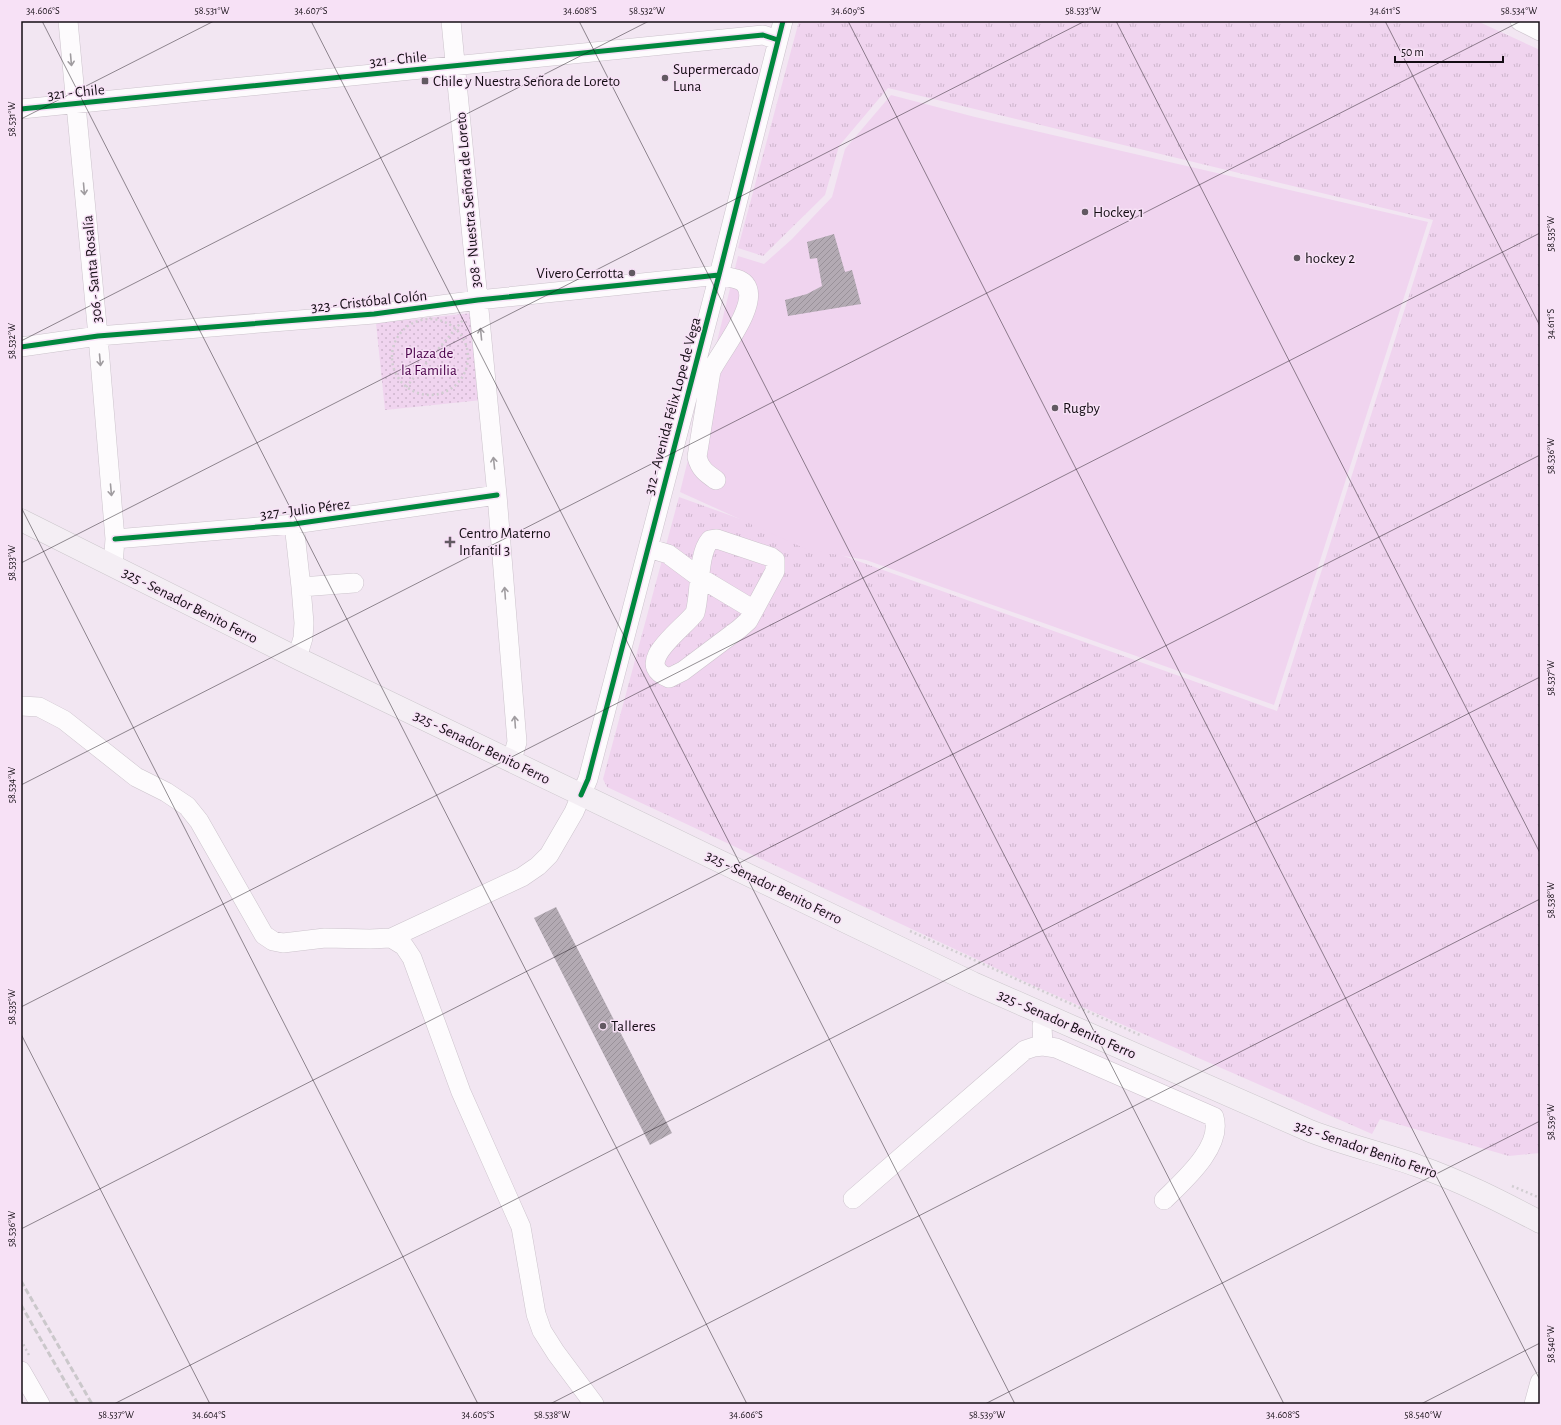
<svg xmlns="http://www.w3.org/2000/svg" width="1561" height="1425" font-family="'Alegreya Sans',sans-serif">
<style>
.grass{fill:url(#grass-tufts)}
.park{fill:url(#park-dots)}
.pitch{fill:#f0d4ef}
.building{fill:url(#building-hatch)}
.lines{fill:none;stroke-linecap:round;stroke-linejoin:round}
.minor-casing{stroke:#ccc3cc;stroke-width:20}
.major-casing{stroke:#cbc6cb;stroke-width:23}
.path{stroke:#d1cdd1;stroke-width:2.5;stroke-dasharray:2 3;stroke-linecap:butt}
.minor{stroke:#fdfbfd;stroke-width:19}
.major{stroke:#f4eef4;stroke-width:22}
.rail{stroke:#cbc8cb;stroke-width:3;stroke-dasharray:6 3;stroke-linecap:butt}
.cycleway-casing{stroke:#f7e1f6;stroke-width:8}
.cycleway{stroke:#00873e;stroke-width:5}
.oneway{stroke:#a09ca0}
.ticks{fill:none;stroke:#140d14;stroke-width:1;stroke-opacity:0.45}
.poi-dot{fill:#625962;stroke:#f7e1f6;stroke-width:1.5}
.labels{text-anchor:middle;stroke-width:3;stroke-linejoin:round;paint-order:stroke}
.street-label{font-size:15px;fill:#140d14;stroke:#f7e1f6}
.poi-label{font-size:15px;fill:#140d14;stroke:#f7e1f6;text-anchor:start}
.park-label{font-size:15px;fill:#490049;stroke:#f7e1f6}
.neatline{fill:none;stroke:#140d14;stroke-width:1.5}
.ticks-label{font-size:10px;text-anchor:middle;fill:#140d14}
</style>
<defs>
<pattern id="grass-tufts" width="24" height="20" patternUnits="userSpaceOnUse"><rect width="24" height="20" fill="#f0d4ef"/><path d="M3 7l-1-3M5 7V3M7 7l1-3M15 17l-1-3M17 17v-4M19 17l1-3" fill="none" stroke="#cdb5cc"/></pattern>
<pattern id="park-dots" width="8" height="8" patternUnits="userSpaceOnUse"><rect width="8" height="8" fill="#f0d4ef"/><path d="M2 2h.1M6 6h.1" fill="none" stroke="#cdb5cc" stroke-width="1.8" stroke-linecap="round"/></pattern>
<pattern id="building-hatch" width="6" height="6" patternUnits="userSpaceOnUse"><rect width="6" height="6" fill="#b3aab3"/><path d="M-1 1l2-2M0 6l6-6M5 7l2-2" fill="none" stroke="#999199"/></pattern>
</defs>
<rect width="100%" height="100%" fill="#f2e6f2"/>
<path class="grass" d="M799,21H1477L1540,50V1153L1509,1156L1380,1119L1372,1134L1032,985L607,787L603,779L679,497L1277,711L1433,220L888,88L839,146L825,195L763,256L738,248Z"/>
<path class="park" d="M473,313L482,400L385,410L376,323Z"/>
<path class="pitch" d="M891,95L975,117L1428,222L1274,705L866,560L806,549L680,492L738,256L764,264L792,239L832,197L845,149Z"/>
<path class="building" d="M834,234L845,272L852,270L861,304L788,316L785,300L807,294L822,286L817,258L810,259L807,242Z
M556,907L672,1133L650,1145L534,918Z"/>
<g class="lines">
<g class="minor-casing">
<path id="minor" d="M68,21L98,336L115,539L113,566
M451,21L497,495L517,742L512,760
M1520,21L1540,31
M21,109L763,35L778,40
M21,347L98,336L374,314L478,300L719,275C726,277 740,278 745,284C761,303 720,352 711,371L697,457C700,469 706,473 716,480
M294,524L301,587L304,623L303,638L297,658
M115,539L294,524L497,495
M648,548L668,554L699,577L754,610L748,621L739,629L683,671L669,678C631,664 682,630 695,613C701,593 697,555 710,540L717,539L771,557L775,560V571L754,610
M301,587L354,583
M21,706L39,707L64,720L136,777L166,792L187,806L199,821L264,935L273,941L283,943L325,938L370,939L391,938L404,946L412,958L461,1092L521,1227L536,1314L542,1331L556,1353L594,1404
M391,938L522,877L538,866L549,855L574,812L588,779L719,275L783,21
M1043,1046L1056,1048L1214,1117C1223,1147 1183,1181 1164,1200
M853,1199L1025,1050L1034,1047L1043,1046L1042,1026L1046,1015
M21,1371L40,1404
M1534,1404L1540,1382"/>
</g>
<g class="major-casing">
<path id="major" d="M21,520L297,658L973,983L1310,1131C1346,1145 1382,1153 1418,1166C1461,1181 1500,1201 1540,1222"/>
</g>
<path class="path" d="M392 357a38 38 0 1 1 76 0a38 38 0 1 1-76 0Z
M406,387L463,320
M910,931L1142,1036
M1512,1186L1540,1198
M21,1340L30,1357"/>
<use href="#minor" class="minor"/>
<use href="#major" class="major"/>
<path class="rail" d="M21,1281L92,1404
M21,1305L78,1404"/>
<g class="cycleway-casing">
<path id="cycleway" d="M21,109L763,35L778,40
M21,347L98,336L374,314L478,300L719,275
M115,539L294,524L497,495
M581,795L588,779L719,275L783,21"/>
</g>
<use href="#cycleway" class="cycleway"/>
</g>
<defs><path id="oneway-shaft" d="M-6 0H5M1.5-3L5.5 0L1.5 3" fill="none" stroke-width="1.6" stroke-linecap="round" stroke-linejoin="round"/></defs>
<g class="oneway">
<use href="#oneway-shaft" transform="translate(71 60) rotate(85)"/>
<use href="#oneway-shaft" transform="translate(84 189) rotate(85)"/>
<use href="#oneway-shaft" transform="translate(481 334) rotate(-96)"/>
<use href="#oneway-shaft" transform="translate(100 360) rotate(85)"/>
<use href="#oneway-shaft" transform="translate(494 463) rotate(-96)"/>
<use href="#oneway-shaft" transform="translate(111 490) rotate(85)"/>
<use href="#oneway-shaft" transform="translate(505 593) rotate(-94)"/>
<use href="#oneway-shaft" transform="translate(515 722) rotate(-94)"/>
</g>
<path class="ticks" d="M42,21L747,1404M311,21L1015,1404M579,21L1284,1404M848,21L1540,1380M1116,21L1540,853M1385,21L1540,326M21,119L214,21M21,341L649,21M21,507L478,1404M21,563L1085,21M21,785L1521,21M21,1007L1540,233M21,1034L210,1404M21,1229L1540,455M114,1404L1540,677M550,1404L1540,899M985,1404L1540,1121M1421,1404L1540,1343"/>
<g class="poi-dot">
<circle cx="665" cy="78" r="4"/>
<rect x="421" y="77" width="8" height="8" rx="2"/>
<circle cx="1085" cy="212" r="4"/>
<circle cx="1297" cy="258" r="4"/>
<circle cx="632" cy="273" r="4"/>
<circle cx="1055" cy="408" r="4"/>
<path d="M448 536h4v4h4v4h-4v4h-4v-4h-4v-4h4z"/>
<circle cx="603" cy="1026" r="4"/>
</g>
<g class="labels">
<g class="street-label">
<text transform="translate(398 59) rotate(-6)" y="5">321 - Chile</text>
<text transform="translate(76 92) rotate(-6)" y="5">321 - Chile</text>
<text transform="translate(468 200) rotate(-95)" y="5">308 - Nuestra Señora de Loreto</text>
<text transform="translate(92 269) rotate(-95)" y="5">306 - Santa Rosalía</text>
<text transform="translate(369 301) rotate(-6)" y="5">323 - Cristóbal Colón</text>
<text transform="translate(672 406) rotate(-75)" y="5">312 - Avenida Félix Lope de Vega</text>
<text transform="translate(305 509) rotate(-7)" y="5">327 - Julio Pérez</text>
<text transform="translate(190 605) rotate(27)" y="5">325 - Senador Benito Ferro</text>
<text transform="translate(482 747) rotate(26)" y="5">325 - Senador Benito Ferro</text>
<text transform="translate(774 887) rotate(26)" y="5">325 - Senador Benito Ferro</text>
<text transform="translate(1067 1024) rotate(24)" y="5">325 - Senador Benito Ferro</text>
<text transform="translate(1366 1149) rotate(19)" y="5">325 - Senador Benito Ferro</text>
</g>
<g class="poi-label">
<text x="673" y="74">Supermercado<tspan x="673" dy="17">Luna</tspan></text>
<text x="433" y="86">Chile y Nuestra Señora de Loreto</text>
<text x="1093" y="217">Hockey 1</text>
<text x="1305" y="263">hockey 2</text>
<text x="624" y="278" text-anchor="end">Vivero Cerrotta</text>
<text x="1063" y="413">Rugby</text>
<text x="459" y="538">Centro Materno<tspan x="459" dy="17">Infantil 3</tspan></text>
<text x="611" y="1031">Talleres</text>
</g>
<g class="park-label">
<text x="429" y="358">Plaza de<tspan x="429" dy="17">la Familia</tspan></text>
</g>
</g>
<rect width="1561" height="1425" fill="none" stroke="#f7e1f6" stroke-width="44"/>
<path d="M1395 56v6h108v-6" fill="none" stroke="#140d14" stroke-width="2"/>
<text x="1401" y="56" font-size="12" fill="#140d14" stroke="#f7e1f6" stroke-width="3" paint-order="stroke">50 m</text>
<rect x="22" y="22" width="1517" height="1381" class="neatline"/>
<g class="ticks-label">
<text x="43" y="14">34.606°S</text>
<text x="212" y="14">58.531°W</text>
<text x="311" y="14">34.607°S</text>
<text x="580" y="14">34.608°S</text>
<text x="647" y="14">58.532°W</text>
<text x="848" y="14">34.609°S</text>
<text x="1083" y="14">58.533°W</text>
<text x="1385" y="14">34.611°S</text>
<text x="1519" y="14">58.534°W</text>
<text transform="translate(11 119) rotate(-90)" y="4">58.531°W</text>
<text transform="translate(1550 234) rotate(-90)" y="4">58.535°W</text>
<text transform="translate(1550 324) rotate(-90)" y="4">34.611°S</text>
<text transform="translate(11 341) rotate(-90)" y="4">58.532°W</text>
<text transform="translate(1550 456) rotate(-90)" y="4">58.536°W</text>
<text transform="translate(11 563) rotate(-90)" y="4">58.533°W</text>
<text transform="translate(1550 678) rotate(-90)" y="4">58.537°W</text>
<text transform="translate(11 785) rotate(-90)" y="4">58.534°W</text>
<text transform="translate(1550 900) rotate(-90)" y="4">58.538°W</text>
<text transform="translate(11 1007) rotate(-90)" y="4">58.535°W</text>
<text transform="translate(1550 1122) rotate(-90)" y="4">58.539°W</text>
<text transform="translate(11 1229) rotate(-90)" y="4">58.536°W</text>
<text transform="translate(1550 1344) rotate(-90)" y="4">58.540°W</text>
<text x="116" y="1418">58.537°W</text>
<text x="209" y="1418">34.604°S</text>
<text x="478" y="1418">34.605°S</text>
<text x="552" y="1418">58.538°W</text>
<text x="746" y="1418">34.606°S</text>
<text x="987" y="1418">58.539°W</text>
<text x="1283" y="1418">34.608°S</text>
<text x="1423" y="1418">58.540°W</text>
</g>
</svg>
